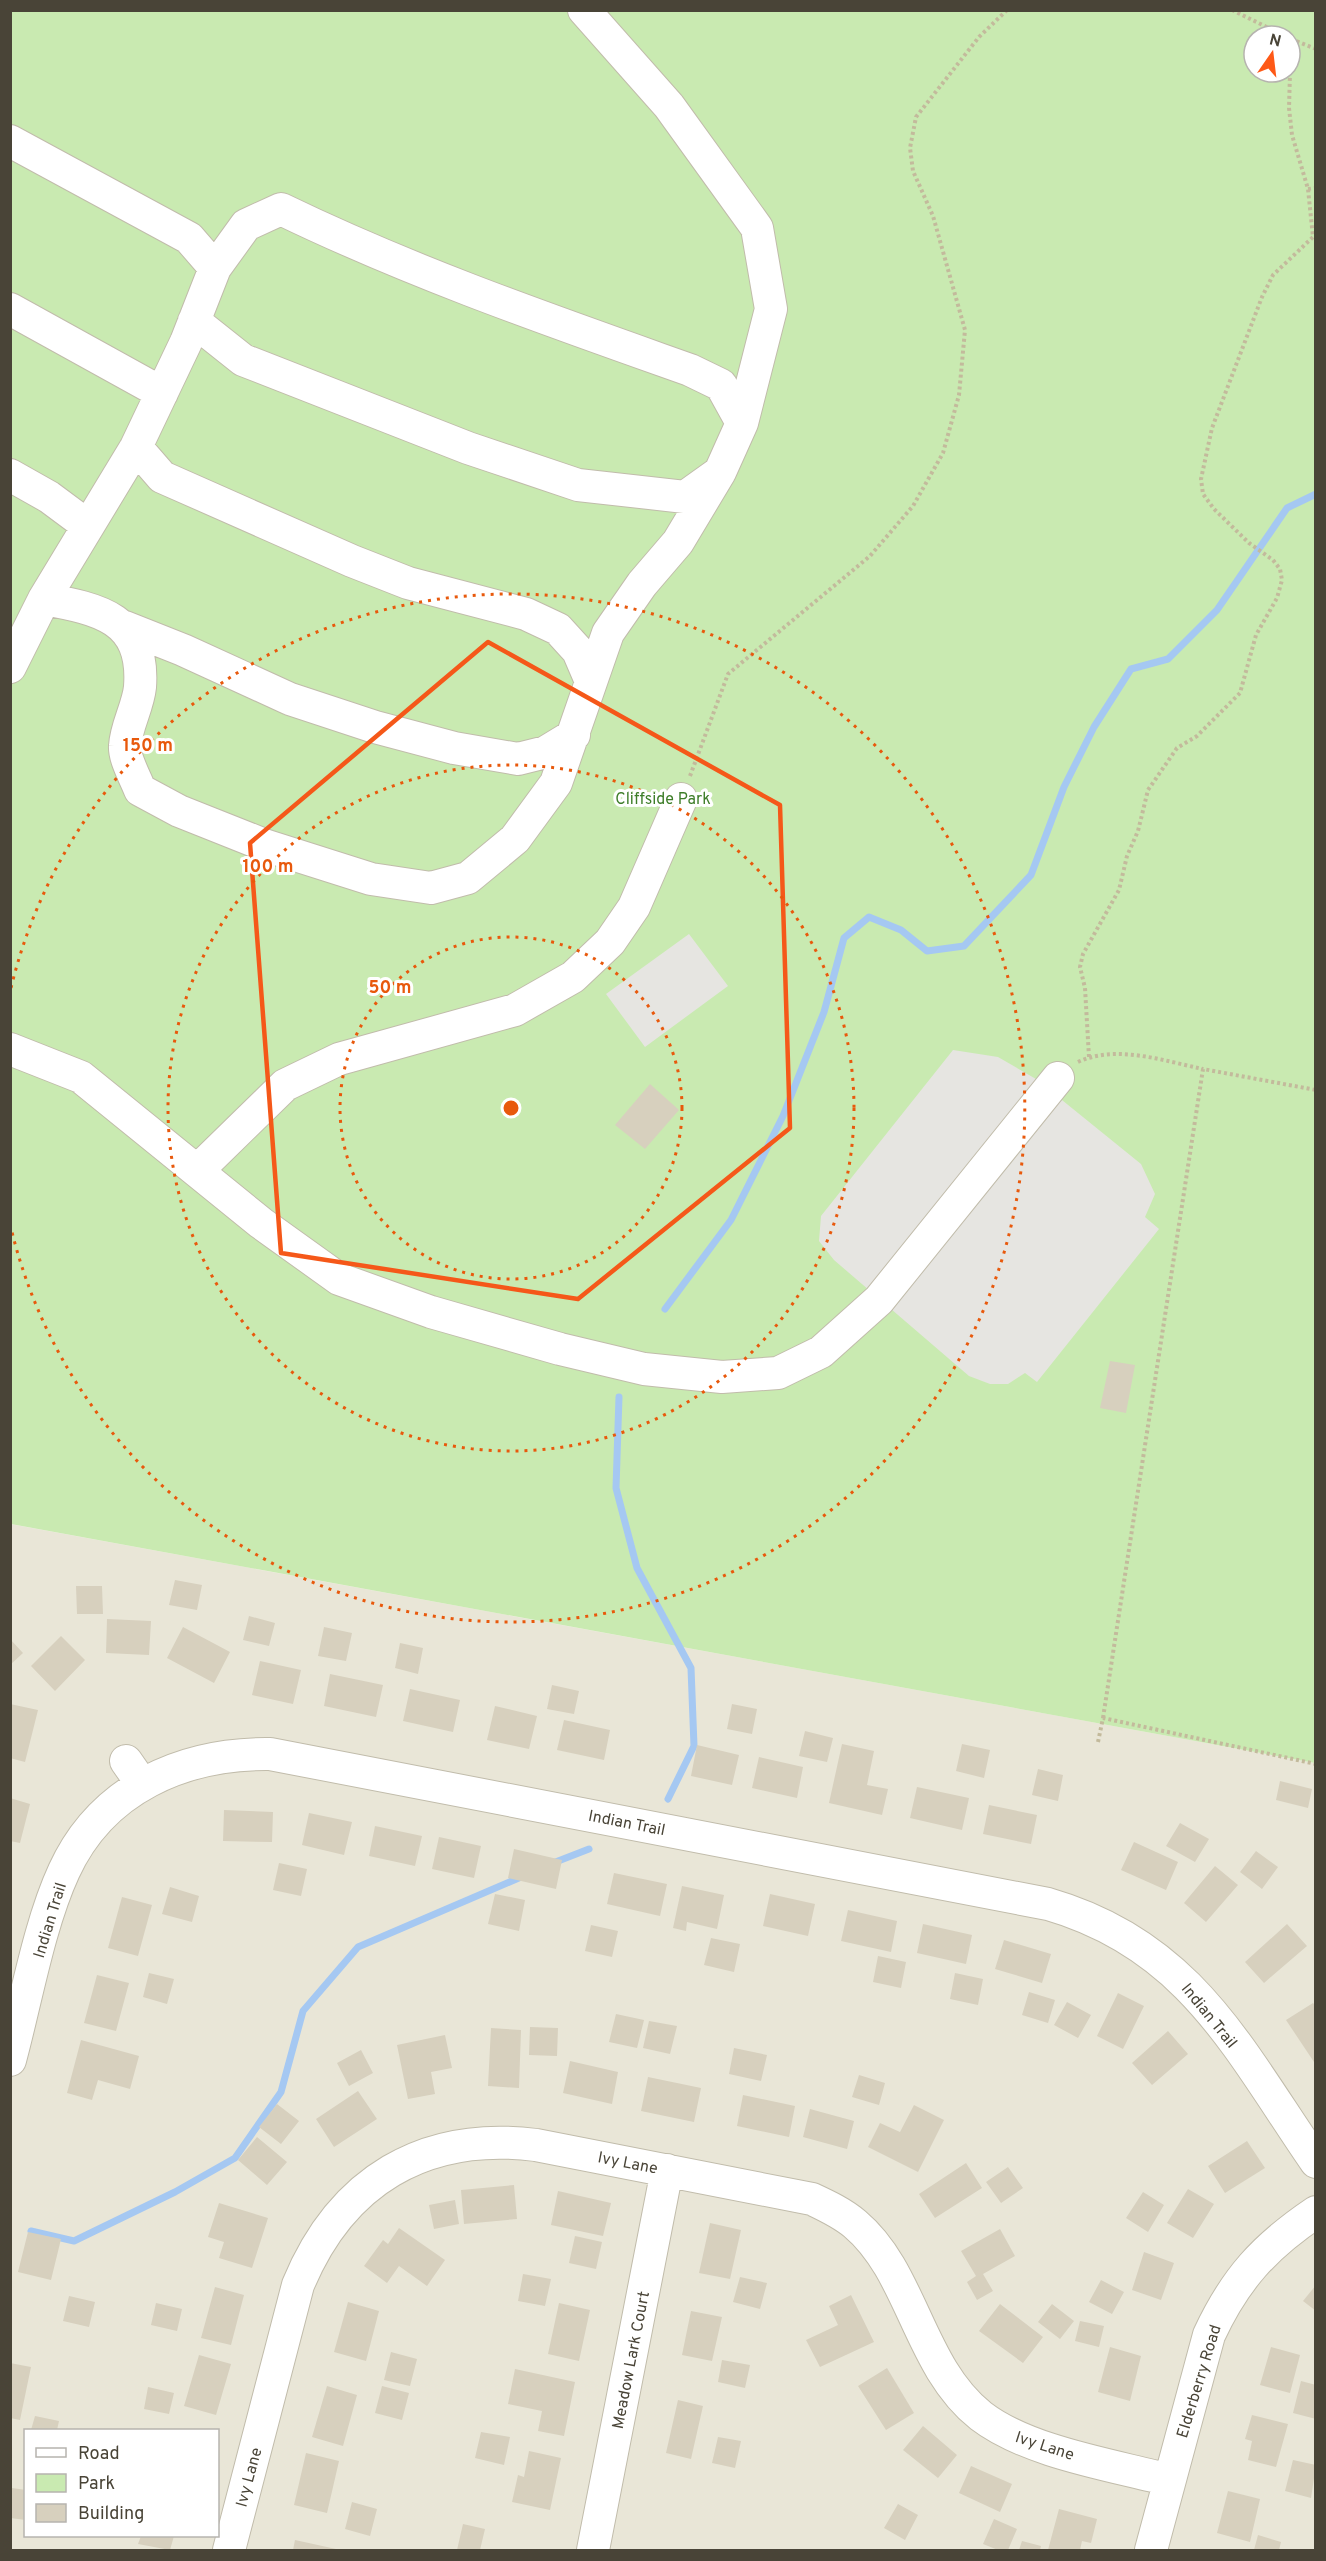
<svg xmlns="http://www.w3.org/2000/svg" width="1326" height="2561" font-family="Overpass,sans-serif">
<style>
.residential{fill:#e9e6d7;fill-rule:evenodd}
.green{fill:#c9eab1;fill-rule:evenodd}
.parking{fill:#e6e5e1}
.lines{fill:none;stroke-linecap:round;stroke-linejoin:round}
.stream{stroke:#a5c8f2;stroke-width:7}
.building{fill:#d7d0be}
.minor-casing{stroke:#c1bcab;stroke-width:34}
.path{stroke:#c3ba9c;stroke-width:4;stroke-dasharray:3 3;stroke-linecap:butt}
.minor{stroke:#fff;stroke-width:32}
.marked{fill:none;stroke:#f55819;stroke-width:4.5;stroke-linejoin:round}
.ring{fill:none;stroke:#e8590c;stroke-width:3;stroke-dasharray:3 6}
.labels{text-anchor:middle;stroke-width:6;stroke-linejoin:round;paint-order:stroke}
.park-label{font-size:16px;fill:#3d7d28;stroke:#fff}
.street-label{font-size:16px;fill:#494437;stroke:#fff}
.centre{fill:#e8590c;stroke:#fff;stroke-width:3}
.ring-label{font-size:18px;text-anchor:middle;font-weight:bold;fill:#e8590c;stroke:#fff;stroke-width:6;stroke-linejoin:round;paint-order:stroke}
</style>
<rect width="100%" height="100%" fill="#f5f3e9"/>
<path class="residential" d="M10,1524L1315,1763V2550H11ZM26,2430H218V2536H26Z"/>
<path class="green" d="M11,11H1315V1763L11,1524ZM1254,36H1290V72H1254Z"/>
<path class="parking" d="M689,934L728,986L645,1047L606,994Z
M953,1050L998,1057L1036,1079L1141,1164L1155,1194L1145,1217L1159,1229L1037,1382L1025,1373L1008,1384H990L969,1376L834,1260L819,1241L821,1216Z"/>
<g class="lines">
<path class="stream" d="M665,1309L731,1220L783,1116L824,1012L844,938L869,917L901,930L927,951L964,946L1031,875L1064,787L1094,727L1131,669L1168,659L1217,610L1287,508L1316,494
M619,1397L616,1488L637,1568L691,1668L694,1746L668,1799
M553,1863L589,1849
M31,2231L74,2241L175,2192L235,2158L281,2092L303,2011L358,1947L521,1877"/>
</g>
<path class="building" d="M650,1084L679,1110L645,1149L615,1125Z
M1110,1361L1135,1365L1126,1413L1100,1408Z
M175,1580L202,1585L197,1610L169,1605Z
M76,1586H102L103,1614H77Z
M249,1616L275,1623L269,1646L243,1640Z
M107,1619L151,1621L149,1655L106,1653Z
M183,1627L230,1652L214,1683L167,1658Z
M324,1627L352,1633L346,1661L318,1656Z
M61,1636L85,1660L55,1691L31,1666Z
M10,1639L23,1653L10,1665Z
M400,1643L423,1648L418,1674L395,1668Z
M260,1661L301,1670L293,1704L252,1695Z
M330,1674L383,1685L376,1717L324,1706Z
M552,1685L579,1691L574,1714L547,1709Z
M410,1689L460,1700L453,1732L403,1721Z
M10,1704L38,1710L25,1762L10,1758Z
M732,1704L757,1709L752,1734L727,1729Z
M495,1706L537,1716L529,1749L487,1740Z
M564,1720L610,1730L604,1760L557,1750Z
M805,1731L833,1738L827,1762L799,1756Z
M842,1744L874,1751L867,1785L888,1789L882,1815L829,1803Z
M962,1744L990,1750L984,1778L956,1771Z
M697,1745L739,1755L732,1785L691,1776Z
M759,1757L803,1767L797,1798L752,1788Z
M1038,1769L1063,1775L1058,1801L1032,1795Z
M1280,1781L1312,1789L1308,1808L1276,1800Z
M917,1787L969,1798L962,1830L910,1818Z
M10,1798L30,1804L20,1843L10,1841Z
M989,1805L1037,1815L1031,1844L983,1834Z
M224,1810L273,1812L272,1842L223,1841Z
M309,1813L352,1822L344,1855L302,1845Z
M1180,1823L1209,1839L1195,1862L1166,1846Z
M375,1826L422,1836L415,1866L369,1856Z
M439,1837L481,1846L474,1878L432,1869Z
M1134,1842L1178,1862L1166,1890L1121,1870Z
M514,1849L562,1860L556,1889L508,1878Z
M1256,1851L1278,1867L1262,1889L1240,1872Z
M279,1863L307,1869L301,1896L273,1890Z
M1215,1866L1238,1885L1206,1922L1184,1903Z
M614,1873L667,1884L660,1916L607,1904Z
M682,1886L724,1895L717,1929L687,1922L686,1931L673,1928Z
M170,1887L199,1896L192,1922L162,1914Z
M495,1894L525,1900L519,1931L488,1924Z
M770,1894L815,1904L808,1936L763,1926Z
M122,1897L152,1905L138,1956L108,1948Z
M848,1910L897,1921L891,1952L841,1941Z
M923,1924L972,1935L966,1964L917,1953Z
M1287,1924L1307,1946L1264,1983L1245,1962Z
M591,1925L618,1931L612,1957L585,1951Z
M711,1938L740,1944L734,1972L704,1965Z
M1004,1940L1051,1954L1042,1983L995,1969Z
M878,1956L906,1962L901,1988L873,1982Z
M149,1973L174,1979L167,2004L143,1997Z
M955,1973L983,1979L978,2005L950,1999Z
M97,1975L129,1983L116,2031L84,2023Z
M1029,1992L1055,2000L1048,2023L1022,2015Z
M1118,1993L1144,2006L1123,2049L1097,2036Z
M1067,2002L1091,2015L1078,2038L1054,2025Z
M1313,2003L1316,2006V2065L1286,2020Z
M616,2014L644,2020L637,2048L609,2042Z
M649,2021L677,2026L670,2054L643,2048Z
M530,2027L558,2028L557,2056L529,2055Z
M491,2028L521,2030L519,2088L488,2086Z
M1168,2031L1188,2054L1152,2085L1132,2063Z
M445,2035L452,2068L431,2072L435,2094L408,2099L397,2045Z
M81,2040L139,2056L130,2089L98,2080L92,2100L67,2093Z
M734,2048L767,2055L761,2081L729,2074Z
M361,2050L373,2073L349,2086L337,2063Z
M570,2061L618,2072L612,2104L563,2093Z
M859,2075L885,2083L879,2105L852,2097Z
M648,2077L701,2088L694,2122L641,2111Z
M358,2091L377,2119L334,2147L316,2119Z
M743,2095L795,2106L789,2137L737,2126Z
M277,2104L299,2121L281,2144L259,2127Z
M914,2105L944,2120L918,2172L868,2147L880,2123L900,2132Z
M810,2109L854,2121L847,2149L803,2137Z
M257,2137L287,2162L267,2185L238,2160Z
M1247,2141L1265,2168L1225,2193L1208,2166Z
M966,2163L982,2188L935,2218L919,2194Z
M1008,2167L1023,2188L1001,2203L986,2182Z
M514,2185L517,2219L464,2224L461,2190Z
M1188,2189L1214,2204L1193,2238L1167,2223Z
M558,2191L611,2203L603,2236L551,2225Z
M1143,2192L1164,2205L1148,2232L1126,2218Z
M455,2200L459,2224L434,2229L429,2205Z
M219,2203L268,2218L252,2268L219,2258L224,2242L208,2237Z
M710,2223L741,2230L730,2279L699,2273Z
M399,2228L445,2260L427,2286L399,2266L387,2283L364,2266L383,2240L388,2244Z
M1000,2229L1015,2256L983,2274L993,2291L977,2300L967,2282L976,2276L961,2251Z
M28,2232L61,2239L51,2280L18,2272Z
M575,2236L602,2242L596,2269L569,2263Z
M1144,2252L1174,2263L1161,2300L1132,2290Z
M523,2274L551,2279L545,2306L518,2301Z
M740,2277L767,2283L760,2309L733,2302Z
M1101,2280L1124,2292L1112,2314L1089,2302Z
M1316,2285V2311L1303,2301Z
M215,2287L244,2295L231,2345L201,2338Z
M851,2295L874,2342L820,2367L806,2340L838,2325L829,2306Z
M69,2296L95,2302L89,2327L63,2321Z
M348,2302L379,2311L366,2361L334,2352Z
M156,2303L182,2309L177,2331L151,2325Z
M559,2303L590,2310L579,2361L548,2354Z
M1000,2304L1043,2337L1023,2363L979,2331Z
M1052,2304L1074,2321L1060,2339L1038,2322Z
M691,2311L722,2317L712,2361L682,2355Z
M1080,2321L1104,2326L1099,2347L1075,2341Z
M1110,2347L1141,2356L1130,2401L1098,2392Z
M1271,2347L1300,2355L1290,2393L1260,2385Z
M391,2352L417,2359L410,2386L384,2380Z
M199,2355L231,2364L216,2415L184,2406Z
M722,2360L750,2365L745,2388L718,2382Z
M10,2363L31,2367L20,2420L10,2418Z
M887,2368L914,2413L886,2430L858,2386Z
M515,2369L575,2382L564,2436L538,2431L542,2411L508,2404Z
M1301,2381L1316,2385V2419L1293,2413Z
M327,2386L357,2395L343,2446L312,2437Z
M382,2386L409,2393L402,2420L375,2413Z
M148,2387L174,2393L169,2414L144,2409Z
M678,2400L703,2406L691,2459L666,2453Z
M1252,2415L1288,2424L1276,2467L1248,2460L1252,2441L1245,2439Z
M35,2416L59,2421L57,2430H31Z
M923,2426L957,2455L938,2478L903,2450Z
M481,2432L510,2437L504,2465L475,2458Z
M718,2437L741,2441L735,2468L712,2463Z
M529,2451L561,2458L550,2510L512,2502L518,2475L524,2477Z
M306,2453L339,2461L327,2513L294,2505Z
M1293,2460L1316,2465L1311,2498L1285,2491Z
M971,2466L1012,2484L1000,2512L959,2493Z
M12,2488L26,2490V2520L10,2518Z
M1228,2491L1260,2499L1250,2542L1217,2533Z
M352,2502L377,2509L370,2536L345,2529Z
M898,2504L918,2515L905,2540L884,2528Z
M1059,2509L1097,2519L1091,2543L1082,2541L1080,2550H1048Z
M994,2519L1017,2529L1008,2550H998L983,2544Z
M463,2524L485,2529L480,2550H457Z
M1258,2535L1281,2542L1279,2550H1254Z
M141,2536H174L170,2550L138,2544Z
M295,2540L336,2549V2550H293Z
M1022,2541L1041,2546L1040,2550H1019Z"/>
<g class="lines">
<g class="minor-casing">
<path id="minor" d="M10,141L189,238L215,268
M10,309L162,393
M194,321L243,360L468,448L578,485L685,497L720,472L742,423
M136,447L162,477L352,561L408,583L526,614L558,629L578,651L590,679
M10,475L49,497L88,526
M44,599C99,609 145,618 140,687C138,707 126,726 125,746C124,758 135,777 140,790L179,811L267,846L371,879L431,888L468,878L515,839L556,783L608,633L642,584L678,542L720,472
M125,627L183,650L290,699L375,727L454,748L518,759L546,752L574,735
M10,667L44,599L136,447L186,342L215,268L246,225L281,209C413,273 552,321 690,370L721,385L742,423L771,309L757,228L669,106L584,10
M10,1049L81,1077L261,1223L339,1279L431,1312L560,1349L644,1369L722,1377L778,1373L821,1352L879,1300L1058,1078
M198,1170L285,1085L339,1059L515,1010L573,977L610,942L634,907L681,799
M126,1761L142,1784
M10,2060C26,2001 39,1925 64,1871C102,1788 184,1753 270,1754L1048,1904C1190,1945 1238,2049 1316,2162
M229,2550L298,2285C341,2181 424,2131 536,2145L812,2199C827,2206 842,2213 855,2224C913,2273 918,2366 981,2416C1028,2452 1112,2465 1169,2480
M593,2550L667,2170
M1151,2550L1209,2335C1235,2279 1264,2247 1316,2212"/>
</g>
<path class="path" d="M1232,10L1285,36
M1291,39L1316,49
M1308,189L1316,188
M690,776L728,674L870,556L913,506L943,453L959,395L965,330L933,216L913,171L910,148L916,117L979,37L1007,10
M1089,1057L1085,988L1080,967L1083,954L1119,890L1127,856L1138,831L1148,790L1177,748L1197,736L1240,693L1256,635L1277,598L1282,580L1280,569L1273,560L1249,543L1214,509L1203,494L1201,479L1212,428L1262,297L1273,275L1313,237L1308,189L1292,135L1289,108L1291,39
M1078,1062C1116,1044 1164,1061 1203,1069
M1103,1718L1203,1069L1316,1090
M1098,1742L1103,1718L1316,1764"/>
<use href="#minor" class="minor"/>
</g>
<path class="marked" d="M488,642L780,805L790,1128L578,1299L281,1253L250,843Z"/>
<g class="ring">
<circle cx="511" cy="1108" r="171"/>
<circle cx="511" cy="1108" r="343"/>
<path d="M11 988A514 514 0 1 1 11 1228"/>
</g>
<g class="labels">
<g class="park-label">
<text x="663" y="804">Cliffside Park</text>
</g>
<g class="street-label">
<text transform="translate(627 1822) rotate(11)" y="6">Indian Trail</text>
<text transform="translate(49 1920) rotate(-73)" y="6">Indian Trail</text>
<text transform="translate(1210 2015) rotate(51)" y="6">Indian Trail</text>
<text transform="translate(628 2162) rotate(11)" y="6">Ivy Lane</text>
<text transform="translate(630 2360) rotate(-79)" y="6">Meadow Lark Court</text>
<text transform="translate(1198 2381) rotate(-73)" y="6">Elderberry Road</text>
<text transform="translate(1045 2445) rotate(18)" y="6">Ivy Lane</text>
<text transform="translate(248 2477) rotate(-75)" y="6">Ivy Lane</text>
</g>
</g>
<circle cx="511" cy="1108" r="9" class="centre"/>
<g class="ring-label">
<text x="148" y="751">150 m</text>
<text x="268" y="872">100 m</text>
<text x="390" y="993">50 m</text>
</g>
<rect width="1326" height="2561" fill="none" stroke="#494437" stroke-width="24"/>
<rect x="24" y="2429" width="195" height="108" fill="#ffffff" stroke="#b6b4af" stroke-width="1.5"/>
<rect x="36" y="2448" width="30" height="9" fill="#ffffff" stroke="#b6b4af" stroke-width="1.5"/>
<text x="78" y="2459" font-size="18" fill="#494437">Road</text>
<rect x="36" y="2474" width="30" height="18" fill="#c9eab1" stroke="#b6b4af" stroke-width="1.5"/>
<text x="78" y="2489" font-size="18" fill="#494437">Park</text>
<rect x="36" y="2504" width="30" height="18" fill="#d7d0be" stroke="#b6b4af" stroke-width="1.5"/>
<text x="78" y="2519" font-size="18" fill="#494437">Building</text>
<g transform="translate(1272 54) rotate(14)"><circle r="28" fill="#ffffff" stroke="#b6b4af" stroke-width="1.5"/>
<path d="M0-4.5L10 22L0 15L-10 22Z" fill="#fe5917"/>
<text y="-9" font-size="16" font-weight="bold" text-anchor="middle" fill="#494437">N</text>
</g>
</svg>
